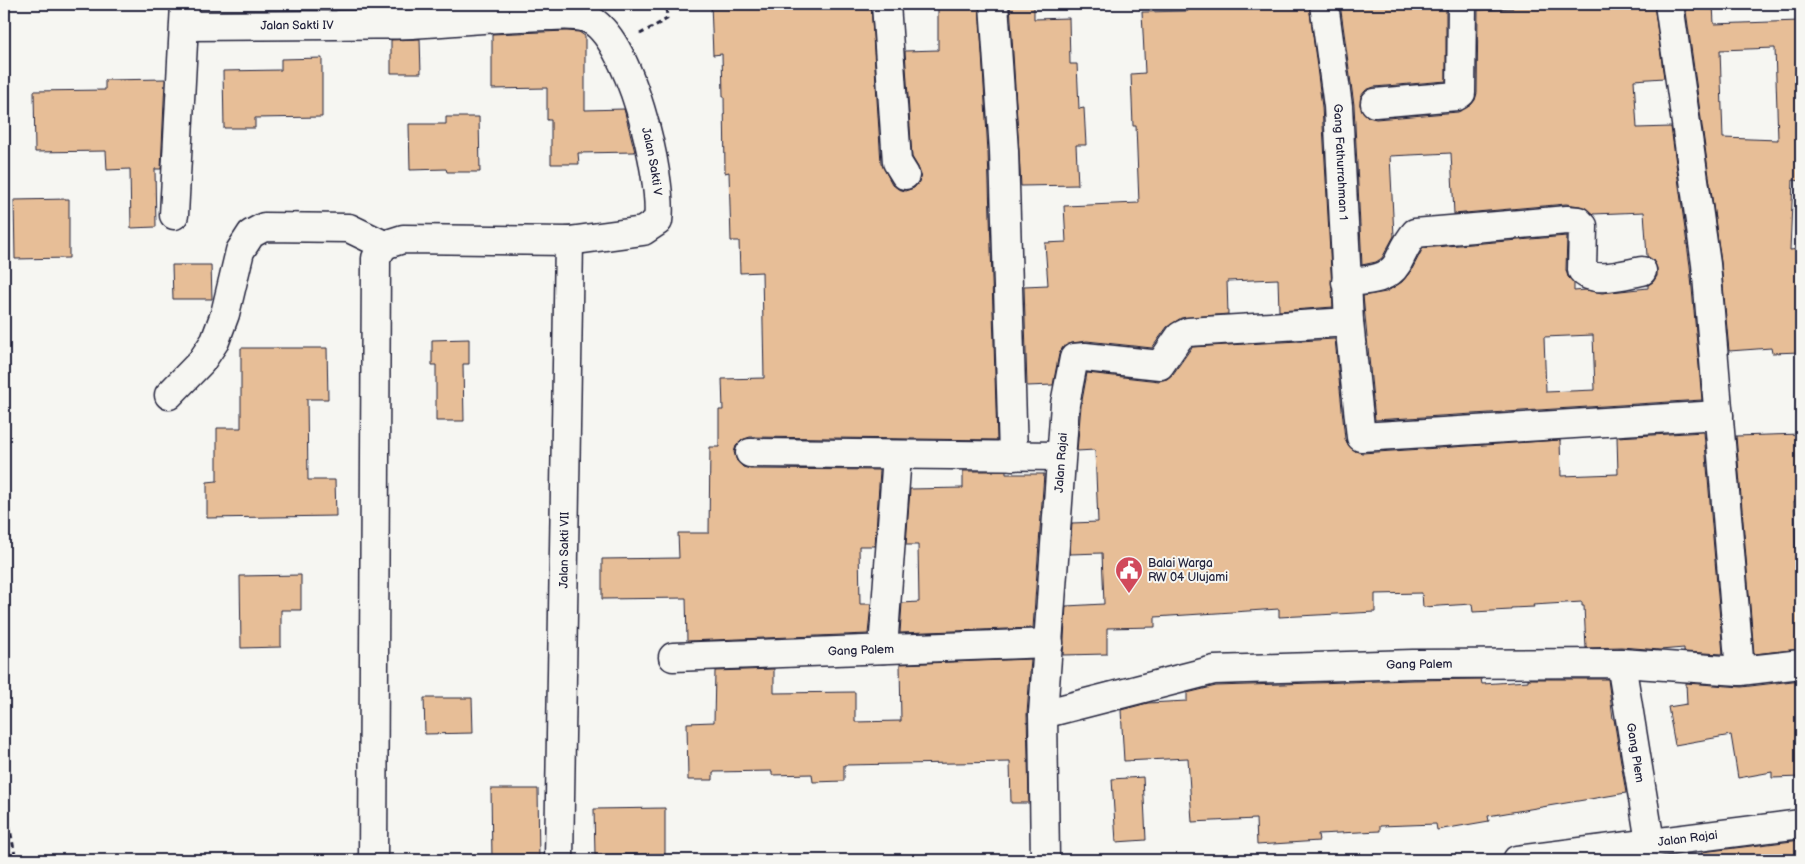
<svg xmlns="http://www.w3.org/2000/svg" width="1805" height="864" font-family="'Balsamiq Sans',sans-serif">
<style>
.building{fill:#e7be97;stroke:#22223b;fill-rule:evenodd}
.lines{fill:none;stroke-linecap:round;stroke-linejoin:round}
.street-casing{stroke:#22223b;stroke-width:31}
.path{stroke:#22223b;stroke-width:3;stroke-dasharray:5 4;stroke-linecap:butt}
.street{stroke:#f6f6f2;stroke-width:28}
.labels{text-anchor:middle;stroke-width:4;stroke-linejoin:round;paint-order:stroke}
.street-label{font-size:12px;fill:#22223b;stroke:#f6f6f2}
.poi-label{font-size:12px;fill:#22223b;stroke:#f6f6f2;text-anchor:start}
</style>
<rect width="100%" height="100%" fill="#f6f6f2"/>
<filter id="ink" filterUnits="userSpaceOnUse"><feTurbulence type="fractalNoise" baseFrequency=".02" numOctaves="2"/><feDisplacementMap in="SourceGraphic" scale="10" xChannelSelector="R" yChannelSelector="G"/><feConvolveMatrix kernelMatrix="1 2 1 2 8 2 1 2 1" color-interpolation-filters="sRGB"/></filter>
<g filter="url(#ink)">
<path class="building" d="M711,4H871L881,163L892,184L898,189L905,191L914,188L919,182L921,175L918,167L912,157L905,51L938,50V4H979L988,152L997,440L750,437L742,440L736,446L734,452L737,461L743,467L750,469L880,470L875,546H859L860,604H871L868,634L687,641L686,598L602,599V559L679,558L678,533H709L710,447H719V410H723L722,379L764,378L762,272L740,273L739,241H731L729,172L725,173L724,96H723L722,54L713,55Z
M1010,4H1034V19L1069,18L1070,64H1077L1079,109L1084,108L1086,145H1076L1078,185L1021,186Z
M1188,4H1309L1322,107L1333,307L1279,311L1278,279L1227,281L1228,314L1181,318L1167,327L1152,348L1087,341L1072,343L1063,347L1059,354L1053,385L1027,386L1024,286L1048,285L1045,243L1066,242L1064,206L1139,203L1136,126H1133L1131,74L1145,73L1142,12L1188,11Z
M1340,4H1446V81L1374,87L1366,90L1361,96L1360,105L1363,112L1368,117L1376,119L1458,112L1471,105L1475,100L1477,93L1478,10L1513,8V4H1612V5L1654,4L1664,78L1634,80L1637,128L1671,127L1690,266L1702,400L1375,420L1363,296L1386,292L1402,282L1411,271L1423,248L1567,236L1566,270L1568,277L1574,283V291L1586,290L1602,293L1648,288V285L1653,282L1657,276V268L1653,260L1647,256L1644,212L1593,214L1580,206L1566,204L1454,214L1451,153L1390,156L1394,236L1382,258L1376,262L1362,265L1354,105ZM1593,335L1595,390L1546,392L1544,337Z
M1685,4H1713L1714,24L1799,21L1801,75V181L1793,180L1790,250L1801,249V352L1772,353L1771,348L1729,351L1721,262ZM1775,48L1778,140L1723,138L1720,50Z
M567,31L579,32L585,36V110L624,109L635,152L578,153L579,164H551V120H547V88L492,89V34Z
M420,39L421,73H391V40Z
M322,58V117L255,118V128H224L223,71L281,70V59Z
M165,79L161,169H155L156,227L131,228L130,169L107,170L106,151L35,152L34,91L105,90V80Z
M446,117H479L480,172H447L446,169L410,170L409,124H446Z
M69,199V258L15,259L14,200Z
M172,265H211L212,299H173Z
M469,339V364H463L464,421H436V365H432V340Z
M1335,339L1345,439L1349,446L1355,451L1362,453L1560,440L1561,476L1618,474L1617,437L1704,432L1723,654L1684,652V648L1660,650L1621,647L1586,648L1584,606H1582V602L1533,605L1534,607L1511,608V610L1473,612L1472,604L1423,607L1422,593L1375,594V612L1279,617V609L1155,617V627L1107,628V654L1063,655L1066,606L1104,604L1102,553L1070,554L1072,523L1098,522L1095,450L1077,451L1081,406L1087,373L1159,381L1167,379L1173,374L1192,347Z
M241,348H327L328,399H307L308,480H335L336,516L207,518V482L217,481V428H241Z
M1801,434V501H1794L1796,568H1801V649L1754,654L1736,436Z
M963,471H1006V474H1044L1033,628L900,633L902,603L919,602L918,545H906L910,489L963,488Z
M301,575V610H281V647L241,648L240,576Z
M1031,659L1027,714L1029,803H1011L1010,762L844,765V781L813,782L812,774L772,775V771L713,772V780H688L687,723L714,722L715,671L774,669V693L855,692V722L901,721L900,664Z
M1481,679L1482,684L1528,681V679H1608L1613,719H1614L1626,793L1488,816L1489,821L1437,830L1436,824L1380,826V831L1318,834L1319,841L1257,845L1256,819L1192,822L1188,758L1124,761L1121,710L1148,703L1187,701V693L1216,686L1413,680Z
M1801,680V777L1772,778V772L1738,778L1731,735L1675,745L1668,707L1687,704L1686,683L1742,687Z
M424,698H472L473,733L425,734Z
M1143,777L1146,840L1116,842L1112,779Z
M491,789H538L539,860H492Z
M665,808V854L595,855L594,809Z
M1801,840V860H1702V852Z"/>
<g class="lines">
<g class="street-casing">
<g id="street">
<path d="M886,4L897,162L905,175"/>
<path d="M994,4L1004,151L1013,456"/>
<path id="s1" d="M1324,4L1338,106L1349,322L1361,437L1719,415"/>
<path d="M1669,4L1706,264L1740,671"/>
<path id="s2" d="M185,26C236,26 286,25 337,25C362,24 387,25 412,24C457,21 503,17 548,16C560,16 574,14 586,18C629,32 664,180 658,221L643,231L569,241L403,239L384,245"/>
<path d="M1375,103L1457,96L1461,93L1462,4"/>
<path d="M174,215L185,4"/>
<path d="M1346,282C1364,280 1387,281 1397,264C1403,253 1407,242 1415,233L1567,220L1578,221L1583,226L1582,270C1593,284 1625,274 1642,271"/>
<path d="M169,395L201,362L215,341L225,314L240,251L251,234L264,227L349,228L384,245"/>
<path d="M750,453L1060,456"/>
<path d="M883,649L897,455"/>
<path id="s3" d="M673,657L1049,643"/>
<path id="s4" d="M1621,663L1650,842"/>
<path id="s5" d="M1043,714L1214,670L1413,664L1621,663L1740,671L1801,664"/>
<path d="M373,860L376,258L384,245"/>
<path id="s6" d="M559,860L569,241"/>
<path id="s7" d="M1045,860L1043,714L1065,404L1074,358L1085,357L1160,365L1180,336L1188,332L1349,322"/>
<path id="s8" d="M1517,860L1801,824"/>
</g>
</g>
<path class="path" d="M640,34L667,19L666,4
M4,798L16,860"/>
<use href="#street" class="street"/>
</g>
</g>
<defs>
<g id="civic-pin" transform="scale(1.4375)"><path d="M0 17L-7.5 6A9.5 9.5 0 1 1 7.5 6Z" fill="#d1495b" stroke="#f6f6f2"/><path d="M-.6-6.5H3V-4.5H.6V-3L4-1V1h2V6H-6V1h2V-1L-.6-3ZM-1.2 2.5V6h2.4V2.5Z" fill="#fff"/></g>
</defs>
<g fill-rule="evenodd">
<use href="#civic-pin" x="1129" y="570"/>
</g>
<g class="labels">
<g class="street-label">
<text dy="4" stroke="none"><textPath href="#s2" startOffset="112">Jalan Sakti IV</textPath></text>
<text dy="4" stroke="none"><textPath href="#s2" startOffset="564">Jalan Sakti V</textPath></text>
<text dy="4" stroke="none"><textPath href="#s1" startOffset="159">Gang Fathurrahman 1</textPath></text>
<text dy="4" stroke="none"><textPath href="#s7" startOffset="398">Jalan Rajai</textPath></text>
<text dy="4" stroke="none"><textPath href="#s6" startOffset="310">Jalan Sakti VII</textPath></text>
<text dy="4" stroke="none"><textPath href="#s3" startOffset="188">Gang Palem</textPath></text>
<text dy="4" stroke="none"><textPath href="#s5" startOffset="382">Gang Palem</textPath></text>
<text dy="4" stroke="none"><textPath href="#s4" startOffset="91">Gang Plem</textPath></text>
<text dy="4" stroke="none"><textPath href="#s8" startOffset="172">Jalan Rajai</textPath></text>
</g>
<g class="poi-label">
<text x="1148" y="567">Balai Warga<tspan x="1148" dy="14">RW 04 Ulujami</tspan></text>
</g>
</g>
<rect width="1805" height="864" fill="none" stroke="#f6f6f2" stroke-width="20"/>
<rect x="10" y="10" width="1785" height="844" fill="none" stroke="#22223b" stroke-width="2" filter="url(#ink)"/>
</svg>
